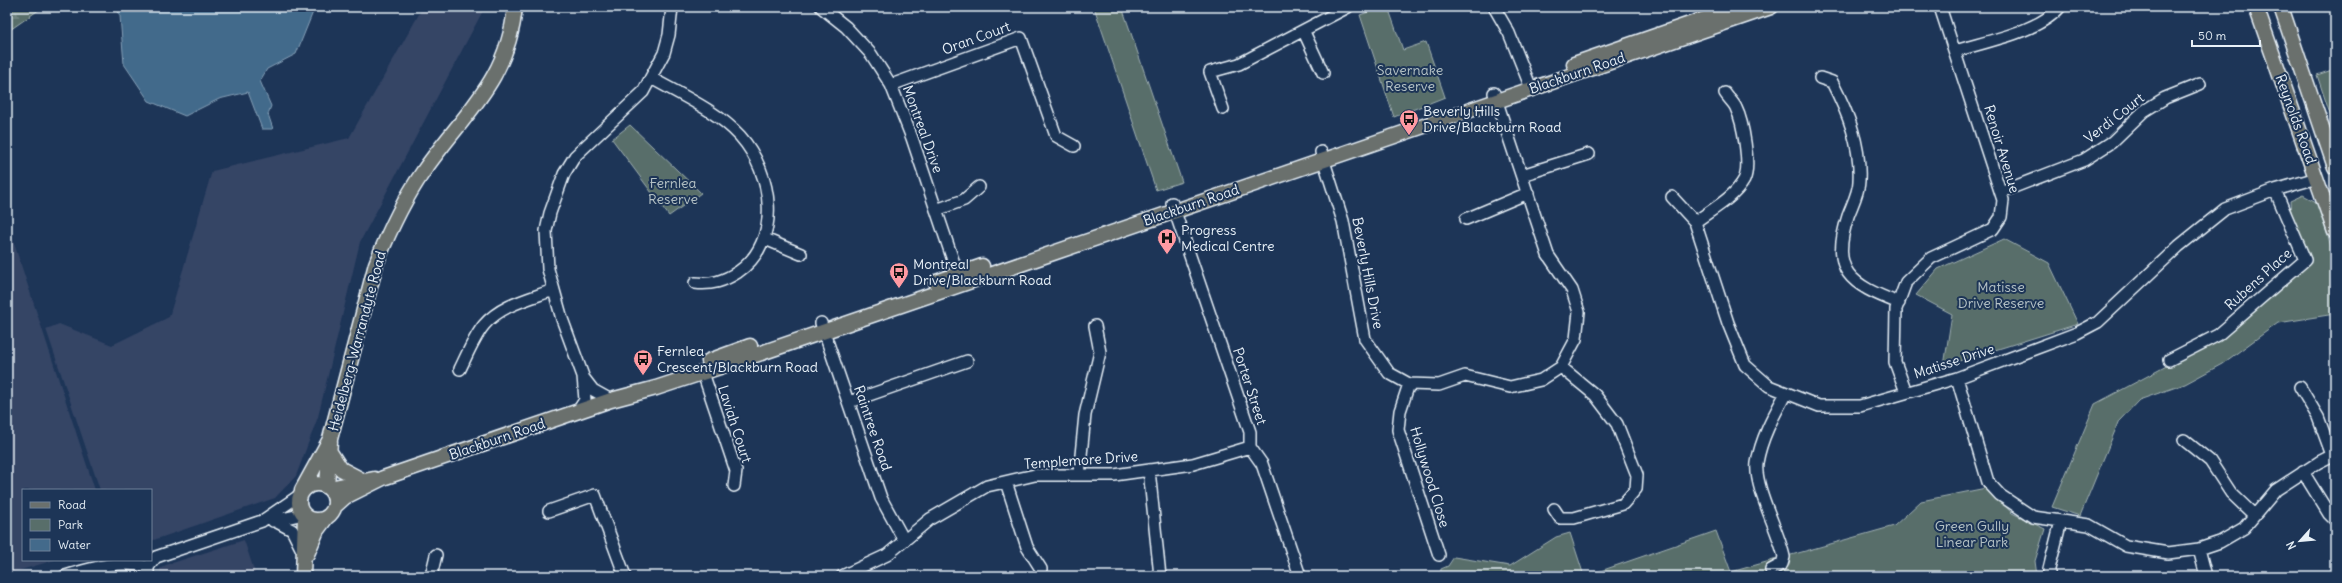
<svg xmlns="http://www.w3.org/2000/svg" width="2342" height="583" font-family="Delius,sans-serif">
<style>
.built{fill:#344465}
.green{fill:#586e6a;stroke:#a0b0b1}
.forest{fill:url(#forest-firs);stroke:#a0b0b1}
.water{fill:#436a8b;stroke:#85a0b7}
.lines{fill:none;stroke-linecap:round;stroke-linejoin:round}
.minor-casing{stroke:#e8f1f8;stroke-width:14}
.major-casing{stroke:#e8f1f8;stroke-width:17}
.minor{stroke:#1d3557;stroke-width:11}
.major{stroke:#6b706d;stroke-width:14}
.labels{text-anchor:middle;stroke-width:4;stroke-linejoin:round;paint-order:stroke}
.street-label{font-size:14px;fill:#e8f1f8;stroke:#1d3557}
.park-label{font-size:14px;fill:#b6c3c6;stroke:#1d3557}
.poi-label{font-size:14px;fill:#e8f1f8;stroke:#1d3557;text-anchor:start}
</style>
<defs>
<pattern id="forest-firs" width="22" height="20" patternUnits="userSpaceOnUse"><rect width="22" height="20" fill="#586e6a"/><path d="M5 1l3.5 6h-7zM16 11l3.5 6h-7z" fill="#708380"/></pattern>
</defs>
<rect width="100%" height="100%" fill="#1d3557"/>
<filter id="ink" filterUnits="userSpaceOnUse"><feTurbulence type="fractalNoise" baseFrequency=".025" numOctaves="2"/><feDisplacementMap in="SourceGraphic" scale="8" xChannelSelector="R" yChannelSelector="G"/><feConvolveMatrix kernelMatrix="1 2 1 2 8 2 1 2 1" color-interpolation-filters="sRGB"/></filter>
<g filter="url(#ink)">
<path class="built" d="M423,7H485L360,242L318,417L296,476L275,498L151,541V490H100L46,329L59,324L112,345L169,317L212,171L349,138Z
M7,222L95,490H23V560H55L7,574Z
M244,540L256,576H160V569L166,565Z"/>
<path class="green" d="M1094,7H1122L1182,182L1156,190Z
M1382,7H1388L1403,50L1426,42L1445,97L1394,117L1360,15Z
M2335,69V129L2317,75Z
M630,125L701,193L669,216L612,139Z
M2303,195L2318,203L2335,260V314L2278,323L2222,364L2185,384L2139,400L2119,421L2080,516L2052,507L2095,404L2223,336L2311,258L2291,213L2290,201Z
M2004,239L2049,263L2078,324L1944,366L1952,314L1916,295L1938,269Z
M1986,488L2012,513L2045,529L2035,561L2037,576H1586L1716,531L1731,572L1894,526L1921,501Z
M1570,533L1584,576H1440L1441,569L1448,566L1454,557L1510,566L1556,537Z"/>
<path class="forest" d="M7,7H43L7,32Z"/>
<path class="water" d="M116,7H315L296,54L267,69L260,81L271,106L268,114L273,129H262L248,92L219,99L185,116L149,101L124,64L120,16Z"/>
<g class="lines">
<g class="minor-casing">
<path id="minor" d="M821,7L846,27L871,54L891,85L912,138L960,281
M1494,7L1509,33L1531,88
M1304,32L1323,73
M1955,51C1987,41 2039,32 2060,7
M651,78C681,95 717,111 740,136C773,173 783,241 738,272C724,281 712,285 695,283
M1820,78L1832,82C1848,113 1861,145 1859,181C1859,192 1852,205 1848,216C1830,272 1850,284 1899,303
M891,85L1021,38L1056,136L1074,146
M1223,109L1210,72L1239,64L1348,7
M1321,152L1343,221L1365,339L1389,373L1409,384L1439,385L1465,376L1510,387L1541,380L1561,367L1576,339L1579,312L1572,290L1548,255L1494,93
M1522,175L1589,154
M2001,192L2084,160L2112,142L2144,111L2165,98L2200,84
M1672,197L1695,222L1728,323L1745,365L1769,386L1819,406H1860L1957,378L2077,333L2098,322L2179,246L2225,209L2275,190L2317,178
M1172,203L1250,432V447L1262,464L1300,576
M936,210L964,200L979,187
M1466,219L1528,193
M1695,222C1711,210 1734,198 1744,180C1751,166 1743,122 1736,108C1734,103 1728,98 1725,93
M765,239L801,254
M821,323L881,498L904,540
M2169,360L2218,335L2305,260L2275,190
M460,369C467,355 474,337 484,325C501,305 529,299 553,290
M703,373L736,471L734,486
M583,377L593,390L611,400
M1957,378L1988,482L2000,495L2033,517L2089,525L2126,546L2168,553L2199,549L2220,542L2244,528L2276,490L2319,462L2335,454
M1409,384L1400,411L1398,430L1439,555
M2300,387L2318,417L2332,455
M1906,392L1895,362L1896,309L1906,282L1931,258L1993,229L2001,217L2003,200L1940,7
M849,402L967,361
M578,411L585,400L583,376L562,319L548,269L546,231L550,213L564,174L575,156L643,92L664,53L669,35L672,7
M2184,440L2210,461L2231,493L2254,515
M1149,470L1160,576
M2303,472L2329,514L2335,520
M1079,475L1085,415L1100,352L1095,326
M1006,482L1027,547L1041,569
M1554,509L1560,518H1574L1623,504L1636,489L1637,475L1617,424L1595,395L1561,367
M549,511L595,495L625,576
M273,521L304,514
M275,521L292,530L303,552
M2199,549L2206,576
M1771,570L1782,564L1784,557C1779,531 1754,488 1757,463C1761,438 1774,415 1786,393
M65,576C93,568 119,559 148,567
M148,576V567L156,557L262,521L300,495
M431,576L436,555
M842,576L887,555L930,519L987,486L1035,475H1114L1193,464L1250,447
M2049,576V569L2061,521"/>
</g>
<g class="major-casing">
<path id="major" d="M2256,7L2335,232
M2281,7L2335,167
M1574,64L1739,7
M936,282L982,266
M709,361L750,346
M330,452L341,469L362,480
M299 502a18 18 0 1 1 36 0a18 18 0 1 1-36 0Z
M327,486L330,442
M329,488L374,479
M302,490L330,439L376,264C389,231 403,201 423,172C462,115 508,82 515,7
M335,506L345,497L383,478L611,400L656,388L732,363L1771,7
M307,554L317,530L326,518
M303,576L305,515"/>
</g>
<use href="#minor" class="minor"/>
<use href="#major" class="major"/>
</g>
</g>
<defs>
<g id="bus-pin" transform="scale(1)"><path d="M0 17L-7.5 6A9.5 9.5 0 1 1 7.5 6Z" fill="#ff9aa2" stroke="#1d3557"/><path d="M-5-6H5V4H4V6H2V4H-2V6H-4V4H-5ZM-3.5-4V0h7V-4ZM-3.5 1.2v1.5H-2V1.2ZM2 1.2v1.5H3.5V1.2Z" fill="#111"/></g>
<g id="hospital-pin" transform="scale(1)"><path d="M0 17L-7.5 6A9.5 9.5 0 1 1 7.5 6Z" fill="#ff9aa2" stroke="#1d3557"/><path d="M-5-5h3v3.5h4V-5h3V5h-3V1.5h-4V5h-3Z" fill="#111"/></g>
</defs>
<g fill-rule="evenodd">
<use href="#bus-pin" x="1409" y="119"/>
<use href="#hospital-pin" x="1167" y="238"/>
<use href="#bus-pin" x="899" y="272"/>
<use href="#bus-pin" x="643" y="359"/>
</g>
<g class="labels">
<g class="street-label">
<text transform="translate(976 38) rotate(-20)" y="5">Oran Court</text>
<text transform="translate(1577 73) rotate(-19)" y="5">Blackburn Road</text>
<text transform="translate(2114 118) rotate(-38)" y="5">Verdi Court</text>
<text transform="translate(2296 119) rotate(70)" y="5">Reynolds Road</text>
<text transform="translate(923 129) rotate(70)" y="5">Montreal Drive</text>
<text transform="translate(2002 149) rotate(73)" y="5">Renoir Avenue</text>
<text transform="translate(1191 205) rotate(-19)" y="5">Blackburn Road</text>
<text transform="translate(1368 273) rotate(79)" y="5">Beverly Hills Drive</text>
<text transform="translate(2258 279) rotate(-42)" y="5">Rubens Place</text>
<text transform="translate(357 341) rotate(-75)" y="5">Heidelberg-Warrandyte Road</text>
<text transform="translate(1954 361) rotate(-18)" y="5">Matisse Drive</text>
<text transform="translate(1250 386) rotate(72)" y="5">Porter Street</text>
<text transform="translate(735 424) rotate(72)" y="5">Laviah Court</text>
<text transform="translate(873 428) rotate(71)" y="5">Raintree Road</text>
<text transform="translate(497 439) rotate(-19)" y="5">Blackburn Road</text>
<text transform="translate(1081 460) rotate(-4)" y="5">Templemore Drive</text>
<text transform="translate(1430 477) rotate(73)" y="5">Hollywood Close</text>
</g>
<g class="park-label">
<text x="1410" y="75">Savernake<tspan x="1410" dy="16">Reserve</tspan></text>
<text x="673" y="188">Fernlea<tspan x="673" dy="16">Reserve</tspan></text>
<text x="2001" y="292">Matisse<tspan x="2001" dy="16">Drive Reserve</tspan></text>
<text x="1972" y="531">Green Gully<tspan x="1972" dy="16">Linear Park</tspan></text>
</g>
<g class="poi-label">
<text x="1423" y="116">Beverly Hills<tspan x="1423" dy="16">Drive/Blackburn Road</tspan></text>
<text x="1181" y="235">Progress<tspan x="1181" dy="16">Medical Centre</tspan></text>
<text x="913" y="269">Montreal<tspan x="913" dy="16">Drive/Blackburn Road</tspan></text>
<text x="657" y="356">Fernlea<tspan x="657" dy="16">Crescent/Blackburn Road</tspan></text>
</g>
</g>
<rect width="2342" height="583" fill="none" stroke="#1d3557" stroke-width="24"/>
<rect x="12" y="12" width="2318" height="559" fill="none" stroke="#e8f1f8" stroke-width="1.5" filter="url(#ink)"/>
<rect x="22" y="489" width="130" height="72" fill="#1d3557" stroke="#6e8097"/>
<rect x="30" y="502" width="20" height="6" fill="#6b706d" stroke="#6e8097"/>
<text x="58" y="509" font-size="12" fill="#e8f1f8">Road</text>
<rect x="30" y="519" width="20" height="12" fill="#586e6a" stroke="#6e8097"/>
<text x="58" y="529" font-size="12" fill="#e8f1f8">Park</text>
<rect x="30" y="539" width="20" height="12" fill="#436a8b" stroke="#6e8097"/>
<text x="58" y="549" font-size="12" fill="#e8f1f8">Water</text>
<g transform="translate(2300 541) rotate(243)" stroke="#1d3557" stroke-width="3" paint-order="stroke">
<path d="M0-3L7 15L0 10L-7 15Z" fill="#e8f1f8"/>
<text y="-6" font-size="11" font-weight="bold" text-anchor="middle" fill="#e8f1f8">N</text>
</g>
<path d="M2192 40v6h68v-6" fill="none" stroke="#e8f1f8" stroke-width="2"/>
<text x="2198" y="40" font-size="12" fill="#e8f1f8" stroke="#1d3557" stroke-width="3" paint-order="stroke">50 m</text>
</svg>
